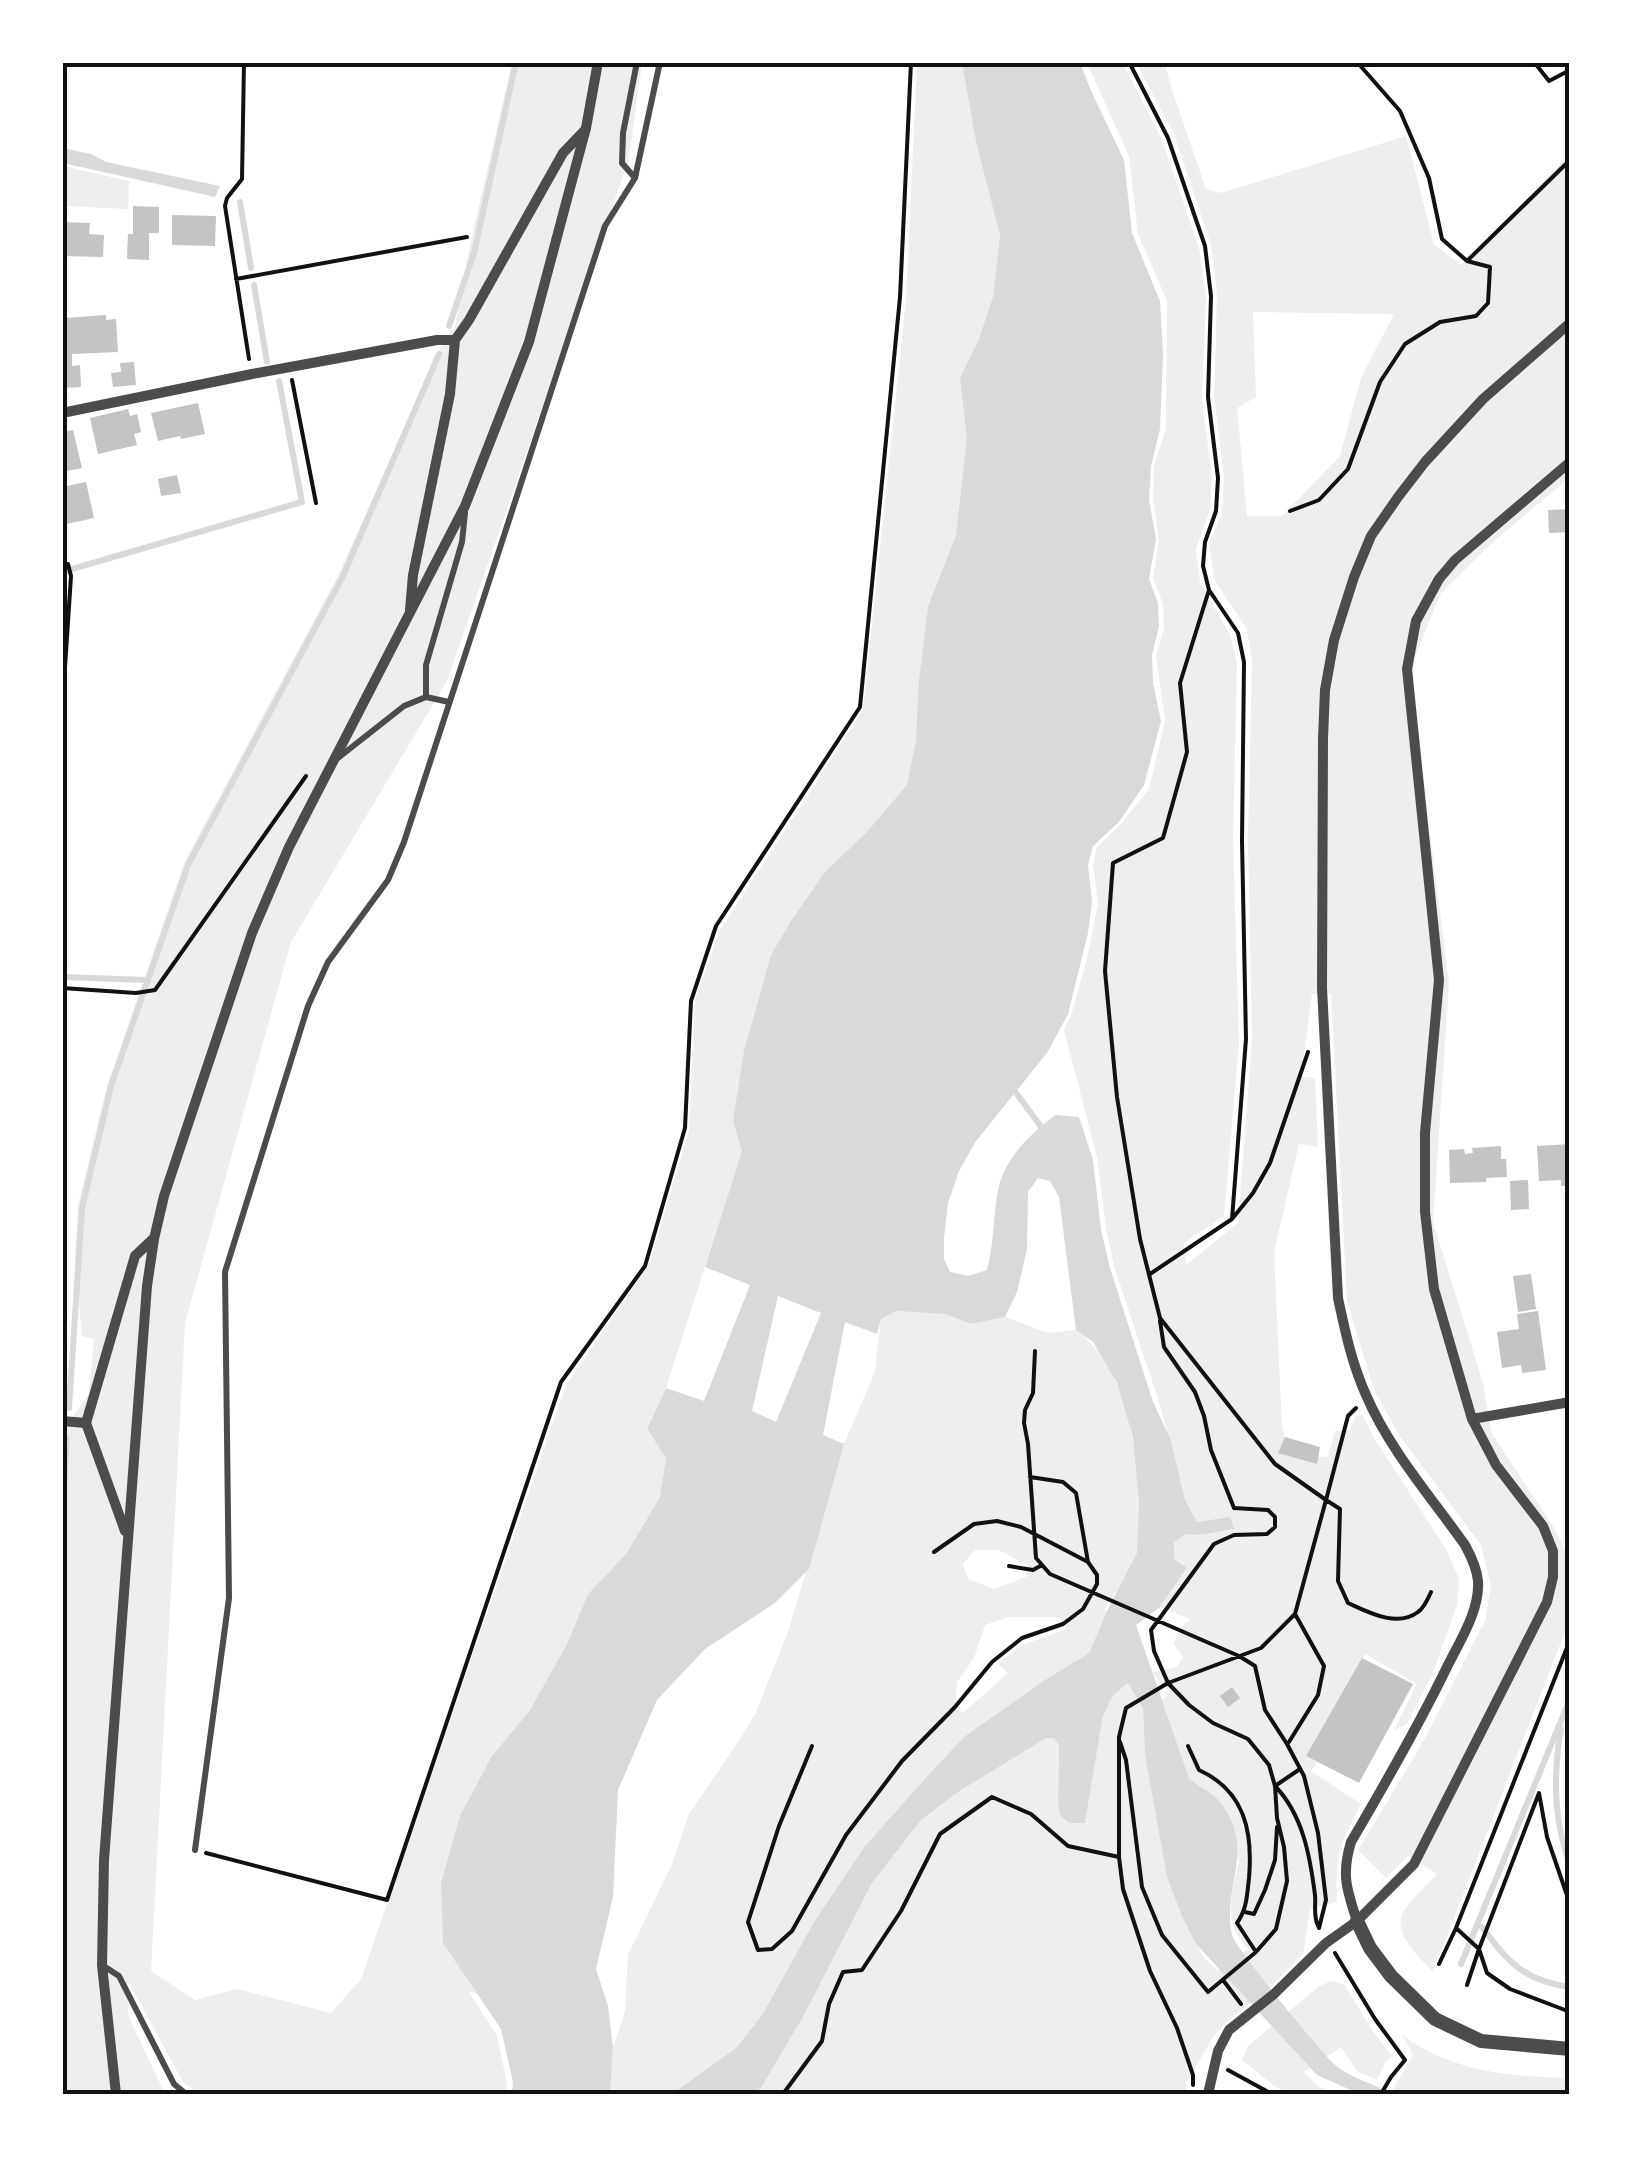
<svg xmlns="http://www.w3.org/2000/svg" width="1632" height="2157" font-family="'IBM Plex Sans',sans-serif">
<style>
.green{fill:#eee;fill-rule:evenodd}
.water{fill:#d9d9d9;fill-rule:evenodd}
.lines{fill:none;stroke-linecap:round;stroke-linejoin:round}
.stream{stroke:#d9d9d9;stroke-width:6}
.building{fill:#c4c4c4}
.path{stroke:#111;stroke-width:4}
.service{stroke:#4c4c4c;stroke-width:6}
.minor{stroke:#4c4c4c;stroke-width:10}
.tertiary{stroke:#4c4c4c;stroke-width:14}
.neatline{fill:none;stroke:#111;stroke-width:4}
</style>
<rect width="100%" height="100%" fill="#fff"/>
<path class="green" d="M512,63H642L629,159L447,681L291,942L185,1323L151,1971L195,2000L237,1989L331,2013L361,1979L566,1385L649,1264L689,1131L695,1000L719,932L863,710L906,299L917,63H962L976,142L1000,234L993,297L970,766L742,1151L666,1388L647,1429L666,1458L660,1497L626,1554L588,1594L567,1644L530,1710L492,1756L443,1943L478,1993L469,1992L497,2036L507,2084L506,2094H199L183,2082L129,1983L128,2015L165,2094H63L62,1431L89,1394L94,1339L82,1336L75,1263L78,1205L107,1086L185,861L340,572L438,351L455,326L471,240Z
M1087,63H1123L1162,140L1199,248L1206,297L1202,398L1212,479L1210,510L1196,549L1200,583L1230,635L1237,663L1233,838L1239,1044L1224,1216L1184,1243L1186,1265L1238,1223L1252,1039L1248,840L1252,661L1247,629L1215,581L1209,544L1222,513L1224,477L1214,396L1217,295L1211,245L1174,134L1136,63H1165L1171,87L1206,189L1221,193L1406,136L1434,244L1461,265L1569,155V478L1493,542L1441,593L1414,659L1413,700L1449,983L1433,1222L1483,1383L1491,1432L1554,1528L1566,1552L1570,1619L1433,1972C1419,1956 1391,1934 1404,1911C1411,1898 1427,1886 1437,1874L1408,1856L1386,1878L1358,1850L1423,1742L1485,1621L1491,1586L1481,1545L1399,1435L1374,1390L1347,1301L1331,994H1312L1301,1076L1315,1078L1318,1147L1299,1144L1274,1252L1282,1427L1285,1437L1278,1453L1328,1457L1335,1431H1350L1355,1417L1362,1414L1374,1438L1446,1549L1459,1579L1457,1605L1432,1675L1407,1724L1394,1730L1417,1684L1365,1654L1306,1756L1317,1762L1311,1771L1361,1804C1339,1846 1335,1855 1337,1902L1310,1909L1303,1954L1264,1993L1227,2021L1213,2037L1187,2082L1185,2094H755L761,2088L803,2017L872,1883L921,1820L955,1794L1046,1738H1054L1059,1745L1058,1801L1060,1815L1085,1823L1103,1716L1112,1697L1129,1683L1143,1708L1145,1754L1196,1944L1205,1959L1218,1971L1248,1949C1221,1919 1232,1897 1239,1860L1197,1787L1189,1778L1162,1700L1170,1692L1152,1673L1177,1667L1183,1657L1173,1643L1185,1623L1191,1620L1160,1607L1187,1569L1174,1559V1542L1186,1534C1201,1537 1217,1531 1233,1529L1230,1517L1197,1523L1185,1500L1160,1405L1114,1266L1106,1228L1097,1157L1064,1030L1071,1016L1088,954L1098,903L1093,865L1097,847L1119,826L1149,789L1165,721L1156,656L1164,629L1163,604L1153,578L1159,539L1153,499L1154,465L1166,429L1167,301L1138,234L1129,156ZM1253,312L1394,314L1361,378L1340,456L1282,516H1247L1237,408L1256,397Z
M63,166L129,181L128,209L63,206Z
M896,1311L945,1314L971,1324L1005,1317L1048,1333L1076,1330C1128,1368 1140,1456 1139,1517C1138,1529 1140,1545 1136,1556C1129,1575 1115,1593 1104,1610L1107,1611L1089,1653L1045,1680L965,1736L865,1846L814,1922L762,2015L736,2048L672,2094H610L613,2048L625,2011L628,1955L672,1864L689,1814L742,1736L756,1712L788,1632L844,1444L875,1372L881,1319ZM975,1550H999L1028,1566L1026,1577L994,1589L968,1579L963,1564ZM1009,1617H1059L1066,1629L1020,1646L998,1664L1008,1673L963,1713L955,1708L957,1682L974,1658L985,1625Z
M1331,1981L1344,1984L1374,2033L1392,2056L1385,2063L1377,2080L1357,2071L1341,2047L1304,2072L1318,2086L1335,2094H1289L1273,2085L1242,2060L1248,2046L1318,1987Z
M1401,2034C1448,2071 1511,2077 1569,2078V2094H1405L1393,2090L1413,2054Z"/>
<path class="water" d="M962,63H1080L1092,93L1124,160L1132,233L1160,301L1163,354L1160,429L1151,466L1149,500L1156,539L1149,579L1158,603L1159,626L1152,655L1153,683L1161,721L1144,785L1119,822L1093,846L1088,865L1092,902L1088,933L1068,1014L1047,1053L976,1141L959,1171L948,1203L944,1238V1259L950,1272L968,1276L987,1270C994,1244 993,1217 998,1190C1005,1157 1030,1135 1055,1115L1079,1117L1093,1160L1101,1230L1110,1268L1153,1402L1170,1438L1185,1500L1197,1522L1230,1517L1234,1529C1218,1531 1201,1537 1186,1534L1174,1542V1559L1187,1568L1160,1607L1136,1625L1189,1778C1199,1788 1210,1790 1219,1801C1258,1849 1221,1886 1232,1935C1234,1946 1319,2050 1333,2063C1346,2076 1377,2086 1395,2094H1360L1317,2075L1196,1944L1182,1916L1167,1877L1145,1754L1143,1708L1128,1683L1112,1697L1103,1716L1085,1823H1069L1060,1815L1058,1801L1059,1745L1054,1738H1046L955,1794L921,1820L872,1883L803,2017L761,2088L752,2094H672L736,2048L762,2015L814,1922L865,1846L933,1770L965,1736L1045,1680L1089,1653L1107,1611L1137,1553L1139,1502L1133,1437L1117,1383L1093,1342L1076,1330L1059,1197L1050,1181L1038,1178L1028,1192L1027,1249L1017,1292L1005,1317L971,1324L945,1314L896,1311L881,1319L877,1334L845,1322L823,1435L844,1444L809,1569L775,1603L705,1649L657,1700L618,1790L613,1897L596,1969L608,2006L613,2048L610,2094H512L513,2082L501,2029L443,1943L441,1883L460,1816L492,1756L530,1710L567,1644L588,1594L626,1554L660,1497L666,1458L647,1429L666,1388L704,1401L750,1285L705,1267L742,1151L733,1121L744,1051L771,955L791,921L825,872L867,832L907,785L916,740L919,681L928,607L956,535L967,439L960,378L979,339L993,297L1000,235L976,142ZM778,1296L821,1313L776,1422L752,1411Z
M63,148L91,154L106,162L220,186L215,197L63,163Z"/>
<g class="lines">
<path class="stream" d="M240,202L251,268
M254,285L267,362
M449,326L474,253L516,62
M62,572L302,502L279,381
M62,977L148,980
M1011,1086L1045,1132
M69,1408L82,1208L111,1086L188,865L343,576L439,354
M62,1507L67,1439
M1561,1729C1553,1775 1553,1820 1570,1864
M1482,1927C1508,1962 1524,1981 1570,1987
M1461,1964L1570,1699"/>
</g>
<path class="building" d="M133,206L159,207V233H149V260L127,259L128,234H133Z
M172,215L216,216L215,246L172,245Z
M62,222L90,223L89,234L104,235L103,257L62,256Z
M106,315V320L116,319L118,352L72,354V366L80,365L81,387L62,388V322H65V318Z
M134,362L136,385L113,387L111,373L121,372L120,363Z
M198,403L205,434L181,439L180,436L158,441L151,413Z
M128,409L130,416L137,414L141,432L134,434L137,445L98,454L90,418Z
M73,430L82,468L62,472V432Z
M177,475L181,493L161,496L158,479Z
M86,482L94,518L62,525V487Z
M1570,509V532L1549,533L1548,510Z
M1570,1144V1186H1561V1180L1539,1181L1537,1146Z
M1501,1146V1159H1506L1507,1177L1486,1178V1182L1450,1183L1449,1150L1464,1149L1465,1154L1473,1153L1472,1148Z
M1528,1180L1529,1209L1511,1210L1510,1181Z
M1531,1274L1536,1309L1518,1312L1513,1276Z
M1538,1311L1546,1370L1522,1373L1521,1365L1502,1368L1497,1332L1519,1329L1517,1314Z
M1285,1437L1320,1447L1317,1464L1278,1453Z
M1362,1658L1413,1684L1359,1783L1306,1756Z
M1232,1687L1240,1698L1228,1707L1220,1696Z"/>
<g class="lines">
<path class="path" d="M244,62L242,179L227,198L225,206L249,359
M1129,62L1168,138L1205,246L1211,296L1208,397L1218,478L1216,511L1205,542L1203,566L1209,590L1238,633L1244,662L1242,841L1246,1039L1232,1219L1150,1274
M1357,62L1400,111L1429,178L1442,239L1467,261L1570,160
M1534,62L1549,81L1570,70
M236,279L467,237
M292,380L316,503
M1290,511L1319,500L1348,469L1380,382L1405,344L1440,322L1476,316L1488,303L1490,267L1467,261
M62,713L71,576L68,564
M62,988L136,993L155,990L306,776
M1232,1219L1253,1193L1270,1163L1308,1052
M1160,1321L1164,1347L1195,1392L1204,1416L1211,1450L1234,1508L1268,1510L1275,1517V1527L1267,1534L1234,1535L1214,1544L1151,1630L1154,1651L1168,1683L1189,1705L1213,1723L1248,1739L1269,1765L1275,1786L1277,1818L1284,1847L1287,1881L1276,1929L1256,1952
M1035,1351L1033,1393L1025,1410L1024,1423L1028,1444L1036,1558L1050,1574L1239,1656L1255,1666L1265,1710L1287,1744L1304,1776L1318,1833L1326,1900L1319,1928
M1356,1408L1348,1416L1326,1500L1340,1509L1338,1581L1348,1603C1368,1612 1397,1628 1418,1612C1424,1608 1428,1599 1431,1592
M1030,1477L1063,1482L1076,1493L1088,1562
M1009,1566L1033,1570L1042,1565
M1120,1742L1126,1760L1142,1887L1162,1935L1208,1992L1256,1952L1237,1923C1247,1909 1247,1895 1249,1878C1253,1832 1245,1791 1199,1770L1188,1746
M1289,1742L1318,1695L1324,1666L1295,1614
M812,1746L779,1826L748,1922L758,1950L772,1949L792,1931L846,1835L902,1761L955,1707L992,1662L1022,1638L1063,1624L1083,1609L1097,1584V1575L1088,1562L1021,1527L997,1521L974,1524L934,1552
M1570,1767V1811
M1300,1769L1275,1786C1303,1815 1310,1856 1315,1895C1316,1906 1313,1915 1318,1926
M206,1853L387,1900L561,1382L645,1266L685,1128L691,1001L716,926L860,707L900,297L911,62
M1245,1912L1254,1914L1265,1890L1275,1860L1277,1827
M1456,1928L1479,1949L1487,1973L1510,1989L1565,2010L1570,2014
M1335,1953L1375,2019L1405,2060L1391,2077L1381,2094
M1439,1964L1456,1928L1570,1640
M1223,1980L1241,2004
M1467,1985L1479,1949L1539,1793L1547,1837L1570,1904
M1228,2070L1272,2094
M1193,2085V2075L1177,2028L1150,1971L1123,1889L1119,1857V1737L1126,1708L1168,1683L1261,1648L1295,1614L1326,1500L1275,1464L1160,1318L1140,1239L1117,1097L1105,971L1113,863L1163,838L1187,752L1180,683L1209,590
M783,2094L822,2041L829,2004L843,1972L862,1970L901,1911L940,1834L992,1797L1031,1814L1068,1846L1119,1857"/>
<path class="service" d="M635,178L622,163L623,133L637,62
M426,697V665L462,542L465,513
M338,758L404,706L426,697L449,702
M195,1850L229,1598L225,1272L308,1006L328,962L388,880L404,842L605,226L635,178L660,62
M102,1965L119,1976L174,2084L186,2094"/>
<path class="minor" d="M62,413L252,374L437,340H455
M410,610L413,575L450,394L455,340L469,320L563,153L586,129
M1472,1419L1570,1402
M62,1421L86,1423
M125,1531L86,1423L135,1256L153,1239
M1357,1921C1347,1890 1341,1875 1351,1842C1385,1784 1418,1727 1447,1667C1460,1641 1480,1610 1478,1581C1477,1568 1471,1556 1465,1545C1431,1497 1389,1449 1366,1395C1352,1364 1345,1331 1338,1298L1322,988L1323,738L1325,690L1334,640L1354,577L1371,536L1398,497L1425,462L1483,399L1570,323
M116,2094L102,1965L104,1860L147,1286L154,1239L164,1196L252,933L289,847L465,506L529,342L586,128L598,62
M1208,2094L1218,2051L1229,2030L1274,1994L1326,1943L1357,1921L1414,1864L1547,1602L1553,1577V1551L1543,1526L1496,1465L1472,1419L1434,1289L1425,1212V1133L1439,980L1407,669L1416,621L1439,579L1455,560L1570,462"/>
<path class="tertiary" d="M1357,1921L1370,1948L1391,1976L1435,2019L1481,2041L1570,2049"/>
</g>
<rect width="1632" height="2157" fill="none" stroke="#ffffff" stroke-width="130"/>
<rect x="65" y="65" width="1502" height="2027" class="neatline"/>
</svg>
